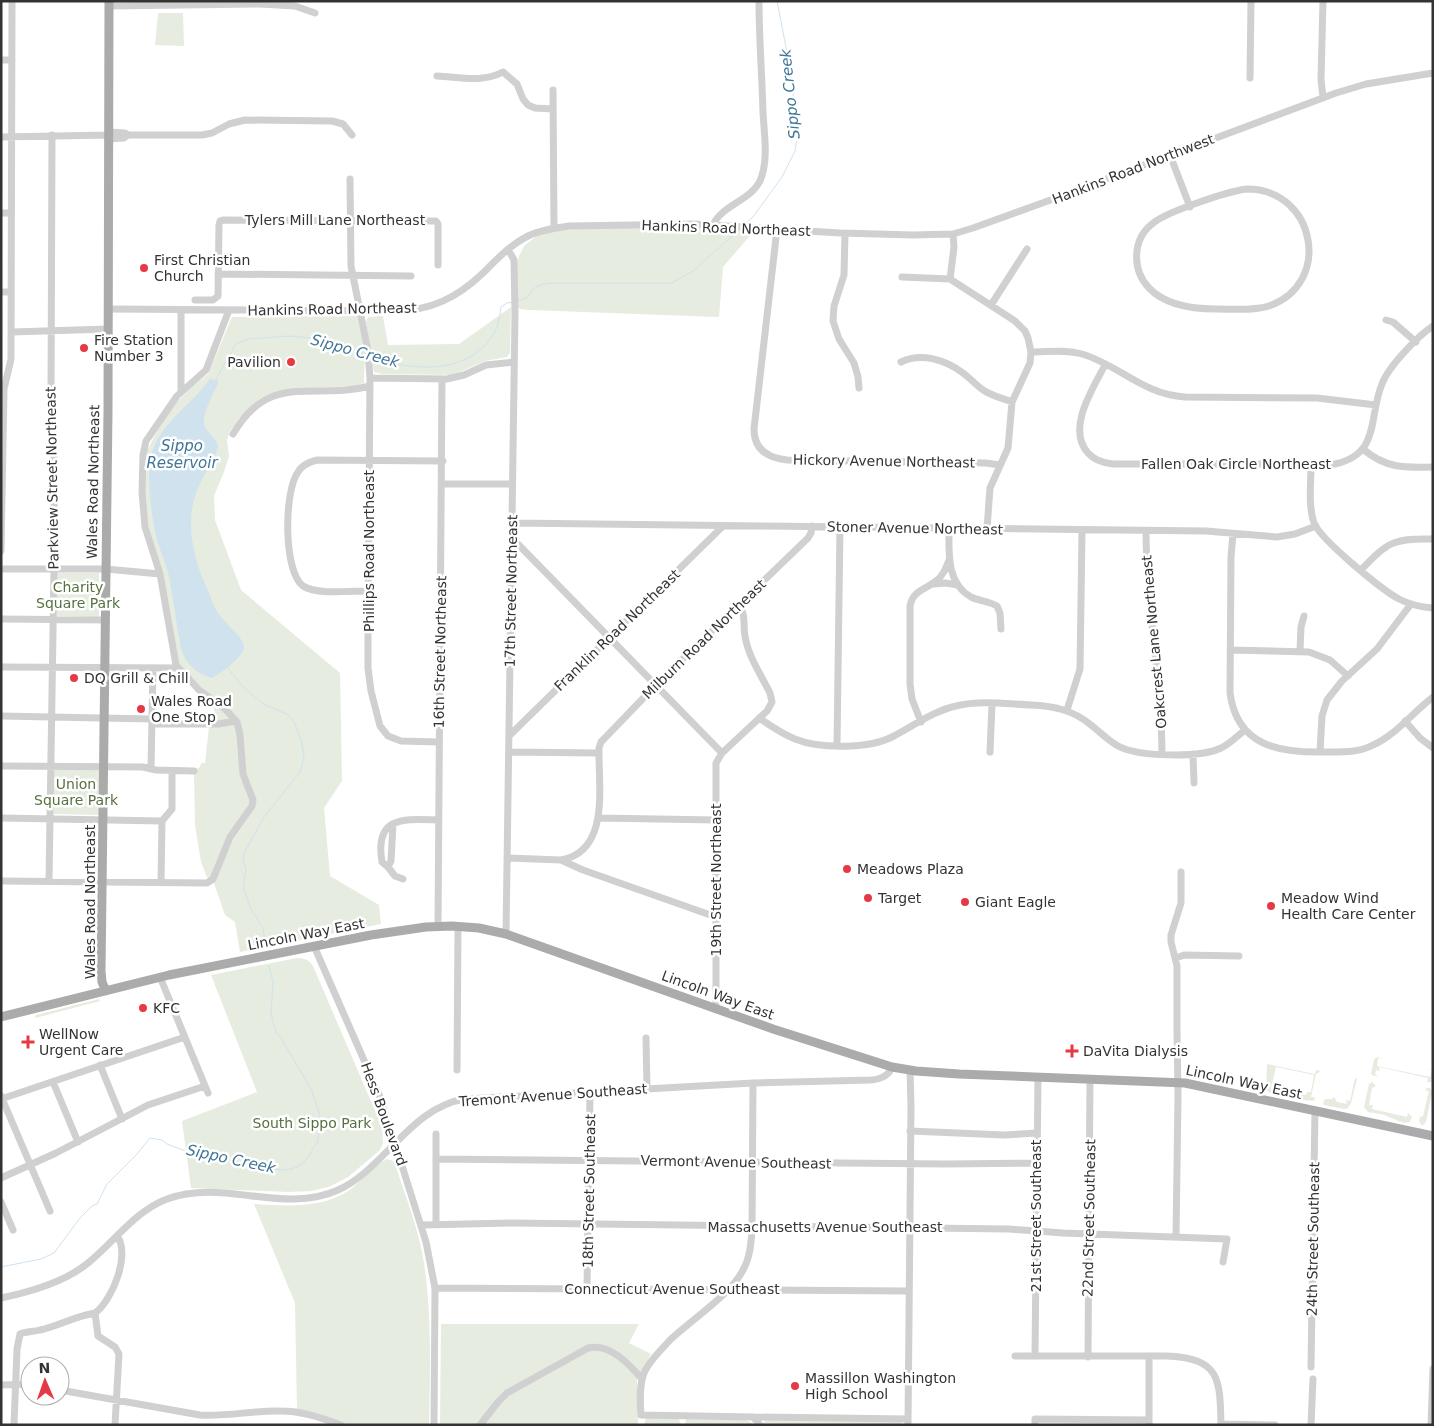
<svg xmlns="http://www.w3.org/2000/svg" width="1434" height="1426" font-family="'DejaVu Sans',sans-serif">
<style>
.green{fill:#e6ecdf}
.water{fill:#cfe2ee}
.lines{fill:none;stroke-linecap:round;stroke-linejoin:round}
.stream{stroke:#cfe2ee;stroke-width:1}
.minor{stroke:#d0d0d0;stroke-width:7}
.major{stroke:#ababab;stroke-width:9}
.poi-dot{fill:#e63946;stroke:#fff;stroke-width:2}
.labels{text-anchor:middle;stroke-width:5;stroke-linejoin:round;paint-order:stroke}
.street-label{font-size:14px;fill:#333;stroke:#fff}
.poi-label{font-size:14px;fill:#333;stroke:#fff;text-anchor:start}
.park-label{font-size:14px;fill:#56703f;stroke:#fff}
.water-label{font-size:15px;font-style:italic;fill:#3f7597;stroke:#fff}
</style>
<rect width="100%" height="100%" fill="#fff"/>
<path class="green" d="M158,13H183L184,46L155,45Z
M686,227L754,231L723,267L719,317L529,310L520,309L518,307L517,264L519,256L524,246L538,235L557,230L593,228Z
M511,307L510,353L507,357L485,361L453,375L382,374L374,372L366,322L368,317L383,316L388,345L459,344Z
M358,316L365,352L364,383L356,386L298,389L283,391L257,402L239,418L230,431L227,440L229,456L224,472L214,496L215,520L241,590L340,673L342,781L324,808L330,876L379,905L381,924L240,952L235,922L225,915L214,883L207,877L201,862L195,825L194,771L200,767L201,763H205L209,727L215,712L208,696L178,663L145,510L144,457L155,435L172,407L189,390L208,374L232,317Z
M57,573H99V617L57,616Z
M54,770H99V815L54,814Z
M297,958C305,958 309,960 313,966L382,1127L383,1144L379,1151L348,1177L331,1186L312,1191L288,1192L191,1188L182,1121L257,1092L211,975Z
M99,999L100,1001L35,1018L36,1015Z
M1378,1057L1383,1059L1378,1058L1377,1066L1430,1077L1432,1070L1429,1069H1433V1082H1427L1428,1078L1379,1067L1380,1071L1376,1070L1375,1074L1378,1076H1374L1371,1074L1374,1059Z
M1267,1064L1315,1074L1316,1070L1321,1071L1316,1074L1311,1097H1315L1314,1101L1295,1099L1293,1095L1294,1093L1306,1095L1307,1092H1311L1314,1075L1276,1067L1271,1088L1286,1091L1285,1094L1282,1096L1268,1092L1266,1089Z
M1355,1078L1357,1079L1351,1103L1348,1108L1344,1109L1324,1105L1323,1103L1325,1099H1332L1334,1097L1337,1102L1347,1104L1346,1100L1350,1101Z
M1372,1082L1376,1086L1372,1088L1369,1105H1373L1372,1109L1407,1117L1408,1113L1412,1117L1410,1122C1402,1124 1397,1120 1389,1117C1383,1114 1374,1113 1368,1112L1364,1107L1369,1084Z
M1427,1088H1430L1432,1092L1426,1122L1422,1126L1419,1121L1420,1117L1423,1116L1429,1091H1425Z
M387,1159L393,1161L396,1167C406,1198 419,1230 424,1263C432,1316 430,1371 429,1425H348L297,1409L295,1303L254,1204C286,1206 324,1209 351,1189C363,1180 373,1165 387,1159Z
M441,1324H639L629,1343L651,1354L637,1380L638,1425H440Z
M646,1418L679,1419L681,1425H644Z
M686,1419L746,1420L756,1425H685Z
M765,1420L899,1421L903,1425H762Z"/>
<path class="water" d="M210,379L219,381C215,391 200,416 205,427C209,435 217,438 218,447C212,464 201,478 195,496C185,529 195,563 209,593C212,601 215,610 221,617C226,624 244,638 244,647C244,656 220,674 212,678C201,676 187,665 183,654C180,648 180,639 178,632C175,612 172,592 168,572C165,562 161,553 158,543C152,524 146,476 151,457C158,424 192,405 210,379Z"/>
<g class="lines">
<path class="stream" d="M745,224L753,217L782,177L795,151L797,139L791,73L777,1
M517,301L528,297C533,286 540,285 550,283H672L693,271L739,230
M371,357C409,370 459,375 487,343C491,337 497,330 498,323C500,318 500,312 501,307L507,303L513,302
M215,381L236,344L248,339L289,336L312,338L365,355
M226,666L242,686L265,705L289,715L295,724L302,743L304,758L300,772L264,817L244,853L243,860L246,869L244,880V890L251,909L263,928L265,943
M1,1267L41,1259L54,1253L80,1218L92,1206L97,1204L107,1184L137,1154L150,1138L162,1140L167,1144L188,1152H206L237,1162L268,1168L282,1170L292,1169L301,1165L308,1157L317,1143L321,1125L320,1116L312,1091L281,1038L276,1032L271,1014L273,982L269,966"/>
<path class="minor" d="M1323,1L1321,80L1323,97
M260,4L295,6L315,13
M109,6L260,4L262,1
M1,60H12
M437,76C460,77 482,83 503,72L517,84L523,99L528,105L535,108L553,109
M1250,78L1251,1
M553,90L554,228
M109,132L125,133L128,135H202L212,133L229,124L245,120L332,121L343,124L352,135
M1,137L109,135
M109,139L124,138L128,135
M1170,155L1190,207
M350,179L351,266L368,351L370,378L368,625V668L371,691L380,726L388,736L401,741L439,742
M1247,189C1316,189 1333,284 1269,306C1252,311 1233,309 1216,309C1193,309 1166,306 1149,288C1132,270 1132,240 1152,224C1165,212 1229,191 1247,189Z
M1,213H11
M713,225C722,205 750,201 760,181C769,160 764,134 763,112C762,75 759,38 759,1
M777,229L754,429C754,450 768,458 787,460L986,463L1000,465
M845,233L844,275L834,306L833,321L839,339L854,363L858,377L859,388
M218,274L411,276
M902,277L950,279L1015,321L1025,331L1028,338L1031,352L1030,363L1012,402L1008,448L990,488L987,529
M950,279L954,247L953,234
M1,292H11
M195,300H213L218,296L219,225L220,221L224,220L436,221L438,224V265
M991,305L1027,249
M109,309L394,311C430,311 457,298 483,273C497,259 510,245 528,236C540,230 555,228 569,226L694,224L840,233L913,235L953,234L973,228L1045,202L1336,93L1366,84L1433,73
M1386,320L1393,322L1416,342
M12,332L108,329
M1031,352C1048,352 1065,349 1082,354C1119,365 1142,394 1185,397L1317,398L1376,405
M901,362C921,352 946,360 963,373C970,378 976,385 983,390C992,396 1002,398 1012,402
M1105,365C1093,388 1066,429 1088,453C1094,460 1103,463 1113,464H1335C1381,454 1368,417 1382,384C1388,367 1418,336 1433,326
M370,378L447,379L464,375L486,365L514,362
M181,392V310
M233,434C270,370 315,401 370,386
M1363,449C1385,468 1404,468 1433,467
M1311,465C1311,484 1308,505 1314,523C1321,540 1382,590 1399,599C1410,605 1421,607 1433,608
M442,484H512
M512,523L1206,531L1277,537L1295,534L1316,526
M949,528C949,552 946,583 971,597C979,601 989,601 997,606L1000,613L1001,629
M1146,531C1146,606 1162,679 1162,754
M1233,534L1231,557L1230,693C1237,746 1279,753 1324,752C1341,752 1358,753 1373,745C1396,735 1413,712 1433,697
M512,538L722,753
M1,551L4,389L11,359L12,1
M1,569H106L160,574
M1361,570C1388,542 1393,538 1433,539
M934,584L945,583L958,585
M368,591C352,591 316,595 303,586C283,571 284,491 298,472C302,465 309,462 317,460L443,461
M1,619L105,620
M1230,650L1309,652L1330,660L1348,676
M1300,650L1301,627L1304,616
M1,667L178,668
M1067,710L1080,669L1082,531
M1,716L152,719
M759,718C771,726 782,734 795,739C820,749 868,749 892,737C912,727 933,711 956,706C980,700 1007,704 1031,705C1054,706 1073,710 1091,725C1100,732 1107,740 1118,746C1138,757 1200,758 1221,748C1230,744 1237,736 1245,730
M1405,721L1420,738L1433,748
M921,722L912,699L910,684V606C913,590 925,590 936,581C943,576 946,568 949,560
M152,724H218L236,721
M510,735L723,526
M837,745L840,527
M509,752L599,753
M990,752L992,704
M1320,752L1322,716L1327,700L1342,681L1377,649L1411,604
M1193,754L1194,783
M1,766L143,767L156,770L194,771
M151,769L153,668
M1,818L162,821
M598,818L716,820
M393,824L391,861L388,867L382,862C374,815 405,819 438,820
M508,858L561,860L583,870L716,917
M561,860C611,851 598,785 599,748L601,742L656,685L808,538L811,533L812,526
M388,867L395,876L403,879
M1,881L207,883L213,879L230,837L252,806L253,800L243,774L240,735L237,722L225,709L199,690L176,665L160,574L145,527L142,492L143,455L146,441L177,396L206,370L229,310
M49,881L54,569V438L51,401L52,135
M161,883L162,821L172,809V771
M438,926L442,379
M506,934L515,314L514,260L508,249
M314,946L381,1099L426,1242L435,1288L434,1425
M1176,958L1184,955L1239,956
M160,977L208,1093
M716,1009V763L722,753L767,711L772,702L770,693C761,675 748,656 745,636C743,625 746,614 739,605
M646,1038L647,1089
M100,1065L122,1119
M457,1070L458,926
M53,1082L78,1142
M753,1083L752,1231C751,1243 750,1257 744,1268C733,1293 691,1320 670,1340C661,1350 649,1361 644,1373C639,1386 640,1402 641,1415L753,1417L760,1425
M1,1096L50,1211
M1,1099L185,1037
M910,1131L1004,1135L1037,1133
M436,1159L945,1164L1037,1163
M1,1178L56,1153L148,1105L205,1086
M1,1202L13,1230
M436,1224V1134
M422,1225L511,1223L1009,1229L1063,1233L1227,1239L1223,1262
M1176,1237L1178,1096L1177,1029V966L1171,942V935L1181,903V872
M435,1288L908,1291
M587,1289L590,1092
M1,1298C30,1292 65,1282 88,1263C114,1242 135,1211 167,1199C223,1178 283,1215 338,1190C385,1169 411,1106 466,1099L753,1083L871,1080C881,1079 889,1076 892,1067
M95,1313L98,1336L115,1347L119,1354L115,1425
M95,1313C112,1301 131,1254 117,1236
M1015,1356H1166C1220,1358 1220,1378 1221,1425
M1035,1356L1038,1077
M1088,1357L1090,1079
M1311,1367L1315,1110
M1,1385L30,1384
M60,1390L200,1415C227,1417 254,1410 281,1411C302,1411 322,1418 341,1425
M753,1417L908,1419
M1149,1424V1357
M1221,1424L1275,1425
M14,1425L17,1349L20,1334C26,1331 33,1332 40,1330C59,1326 75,1316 95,1313
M480,1425L498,1402L507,1393L588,1348C610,1343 629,1364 642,1379
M908,1425L911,1106L910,1070
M1035,1425V1419L1149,1420
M1311,1425L1313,1379
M1431,1425L1433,1369"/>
<path class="major" d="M106,991L102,982L101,971L108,411L109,1
M1,1017L169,975L371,935L426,927L452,926L479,928L506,934L773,1029L892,1067L916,1071L959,1074L1185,1083L1433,1136"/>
</g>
<g class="poi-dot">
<circle cx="144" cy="268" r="5"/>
<circle cx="84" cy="348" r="5"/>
<circle cx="291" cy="362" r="5"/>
<circle cx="74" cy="678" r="5"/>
<circle cx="141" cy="709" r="5"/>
<circle cx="847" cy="869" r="5"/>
<circle cx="868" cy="898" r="5"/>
<circle cx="965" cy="902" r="5"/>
<circle cx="1271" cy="906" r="5"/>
<circle cx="143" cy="1008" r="5"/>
<path d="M25.5 1034.5h5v5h5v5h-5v5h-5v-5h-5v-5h5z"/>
<path d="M1069.5 1043.5h5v5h5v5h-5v5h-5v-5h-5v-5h5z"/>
<circle cx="795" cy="1386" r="5"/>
</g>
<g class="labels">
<g class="street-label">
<text transform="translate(1133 169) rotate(-21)" y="5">Hankins Road Northwest</text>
<text x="335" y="225">Tylers Mill Lane Northeast</text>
<text transform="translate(726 228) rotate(2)" y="5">Hankins Road Northeast</text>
<text transform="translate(332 309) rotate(-1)" y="5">Hankins Road Northeast</text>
<text transform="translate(884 461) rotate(1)" y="5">Hickory Avenue Northeast</text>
<text x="1236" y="469">Fallen Oak Circle Northeast</text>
<text transform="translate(52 478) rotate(-91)" y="5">Parkview Street Northeast</text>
<text transform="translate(93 482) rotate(-89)" y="5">Wales Road Northeast</text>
<text transform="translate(915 528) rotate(1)" y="5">Stoner Avenue Northeast</text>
<text transform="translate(369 551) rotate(-90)" y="5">Phillips Road Northeast</text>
<text transform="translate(511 591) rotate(-89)" y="5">17th Street Northeast</text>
<text transform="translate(617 630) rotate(-44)" y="5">Franklin Road Northeast</text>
<text transform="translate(704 639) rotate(-44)" y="5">Milburn Road Northeast</text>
<text transform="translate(1154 642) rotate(-95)" y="5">Oakcrest Lane Northeast</text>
<text transform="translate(440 652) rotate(-89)" y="5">16th Street Northeast</text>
<text transform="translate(716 880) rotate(-90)" y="5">19th Street Northeast</text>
<text transform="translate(90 902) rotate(-90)" y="5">Wales Road Northeast</text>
<text transform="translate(306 934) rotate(-11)" y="5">Lincoln Way East</text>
<text transform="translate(718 995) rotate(20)" y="5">Lincoln Way East</text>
<text transform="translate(1244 1082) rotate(12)" y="5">Lincoln Way East</text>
<text transform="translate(553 1095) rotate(-4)" y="5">Tremont Avenue Southeast</text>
<text transform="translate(384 1114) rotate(70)" y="5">Hess Boulevard</text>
<text transform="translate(736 1162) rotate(1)" y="5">Vermont Avenue Southeast</text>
<text transform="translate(589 1191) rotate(-89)" y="5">18th Street Southeast</text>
<text transform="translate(1036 1216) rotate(-90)" y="5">21st Street Southeast</text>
<text transform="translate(1089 1218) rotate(-89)" y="5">22nd Street Southeast</text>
<text x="825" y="1232">Massachusetts Avenue Southeast</text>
<text transform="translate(1313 1239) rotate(-89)" y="5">24th Street Southeast</text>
<text x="672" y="1294">Connecticut Avenue Southeast</text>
</g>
<g class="poi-label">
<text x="154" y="265">First Christian<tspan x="154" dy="16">Church</tspan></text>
<text x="94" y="345">Fire Station<tspan x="94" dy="16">Number 3</tspan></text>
<text x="281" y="367" text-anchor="end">Pavilion</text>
<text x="84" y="683">DQ Grill &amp; Chill</text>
<text x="151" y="706">Wales Road<tspan x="151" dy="16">One Stop</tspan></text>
<text x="857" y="874">Meadows Plaza</text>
<text x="878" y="903">Target</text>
<text x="1281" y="903">Meadow Wind<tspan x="1281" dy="16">Health Care Center</tspan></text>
<text x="975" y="907">Giant Eagle</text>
<text x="153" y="1013">KFC</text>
<text x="39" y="1039">WellNow<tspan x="39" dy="16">Urgent Care</tspan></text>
<text x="1083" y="1056">DaVita Dialysis</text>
<text x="805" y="1383">Massillon Washington<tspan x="805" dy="16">High School</tspan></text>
</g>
<g class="park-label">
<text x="78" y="592">Charity<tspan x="78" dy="16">Square Park</tspan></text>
<text x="76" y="789">Union<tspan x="76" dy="16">Square Park</tspan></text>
<text x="312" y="1128">South Sippo Park</text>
</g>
<g class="water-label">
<text transform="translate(790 94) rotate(-96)" y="5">Sippo Creek</text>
<text transform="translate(355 351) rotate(15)" y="5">Sippo Creek</text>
<text x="182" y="451">Sippo<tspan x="182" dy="17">Reservoir</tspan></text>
<text transform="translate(231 1159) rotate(12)" y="5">Sippo Creek</text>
</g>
</g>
<rect width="1434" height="1426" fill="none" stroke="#333333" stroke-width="5"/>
<g transform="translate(45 1381) rotate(358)"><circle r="24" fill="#ffffff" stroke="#adadad"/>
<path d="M0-4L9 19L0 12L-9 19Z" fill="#e63946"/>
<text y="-8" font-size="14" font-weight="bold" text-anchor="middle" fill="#333333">N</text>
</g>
</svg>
